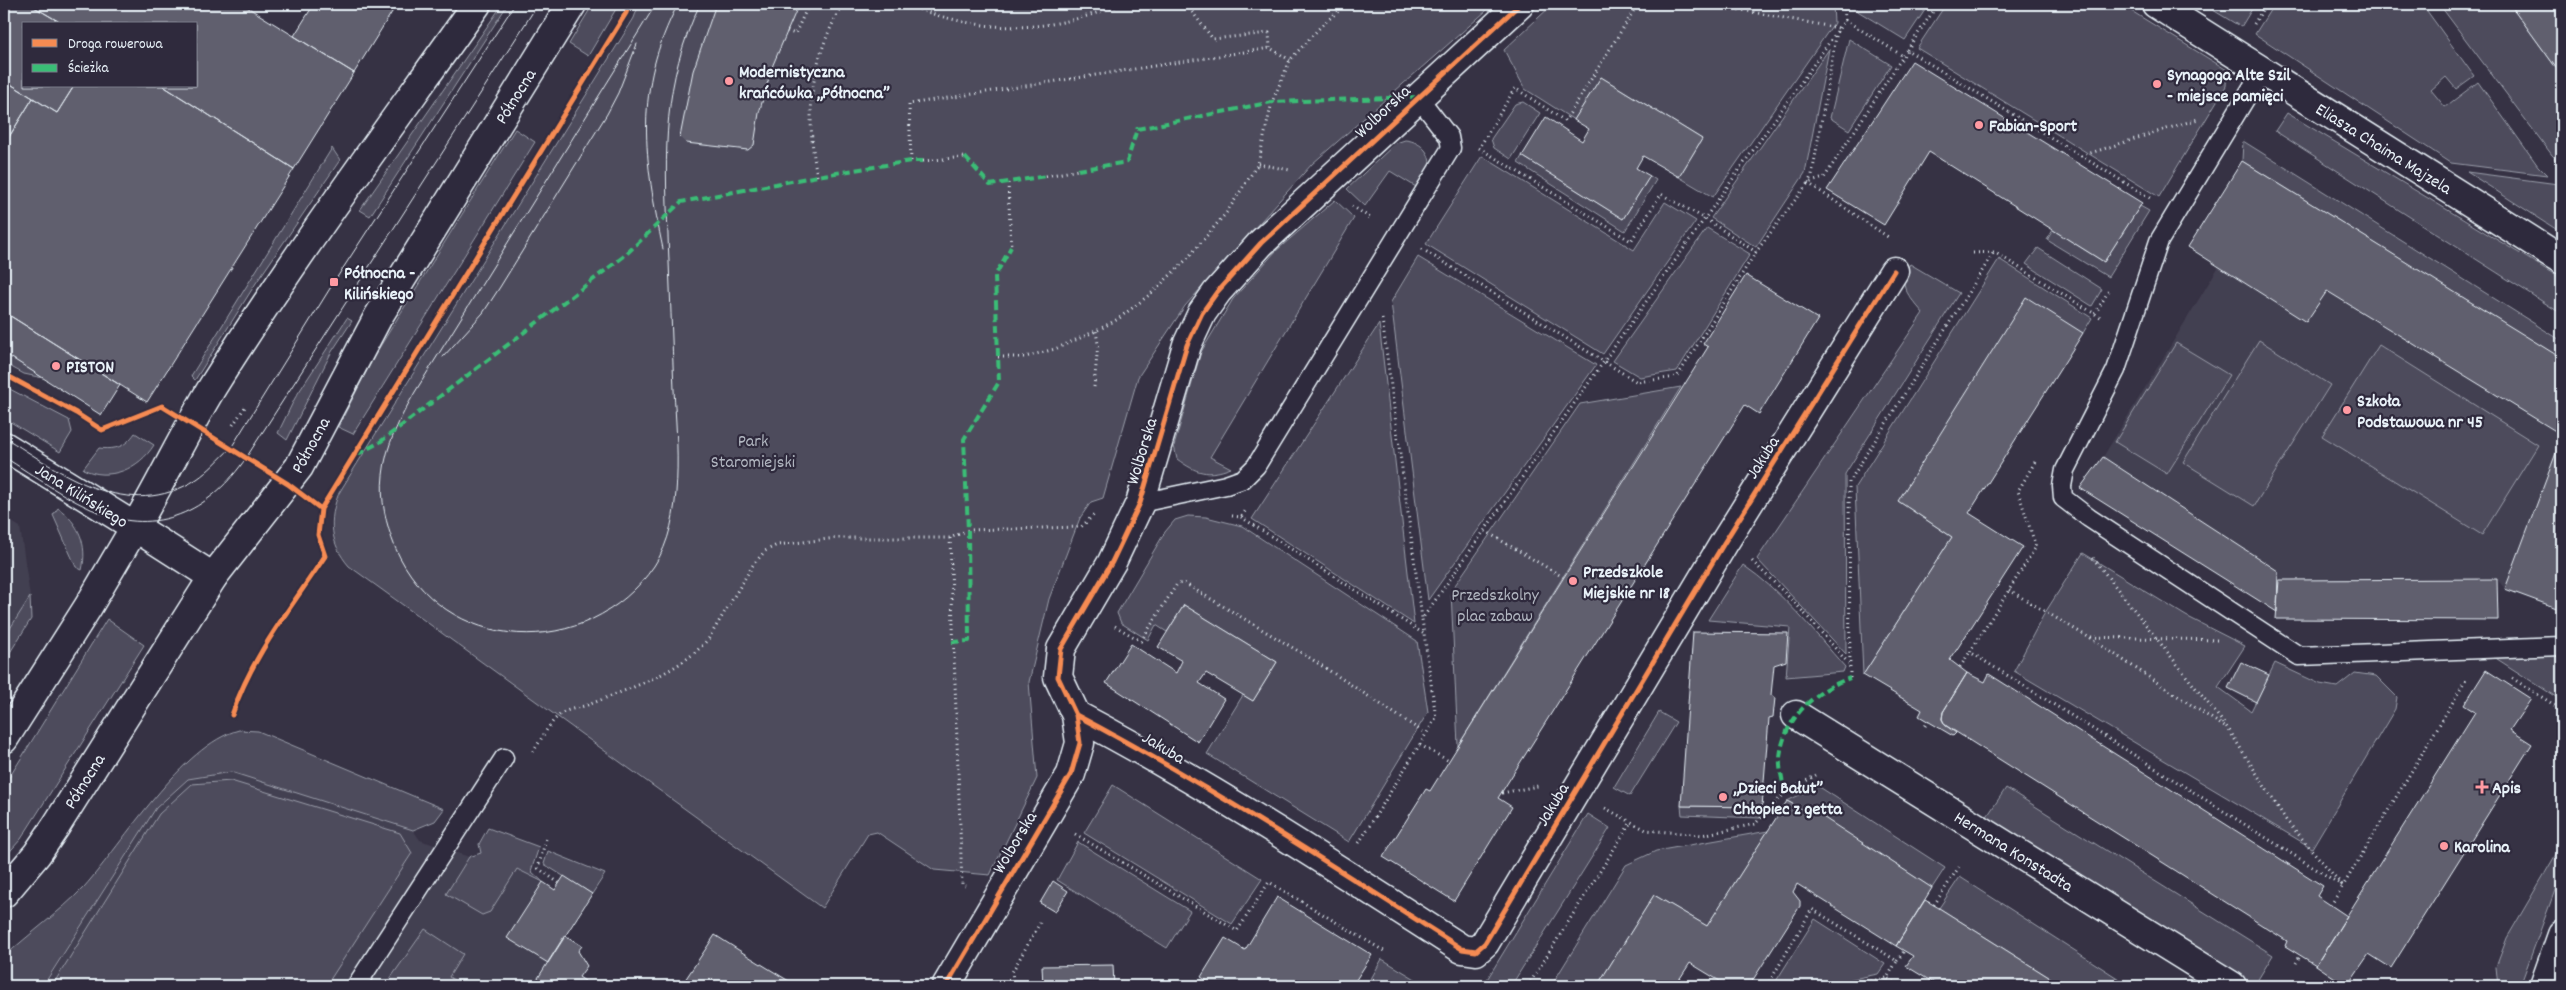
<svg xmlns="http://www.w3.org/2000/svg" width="2566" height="990" font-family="Dekko,sans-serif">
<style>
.built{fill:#433f51}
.green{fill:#4d4b5c;stroke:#9a9eaa}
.building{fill:#605e6e;stroke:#e8f1f8}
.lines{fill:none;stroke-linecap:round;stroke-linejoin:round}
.service-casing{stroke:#e8f1f8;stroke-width:21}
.minor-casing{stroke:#e8f1f8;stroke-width:31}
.tertiary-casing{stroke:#e8f1f8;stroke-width:31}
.secondary-casing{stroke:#e8f1f8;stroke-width:31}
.path{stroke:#e8f1f8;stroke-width:3;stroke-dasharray:1 4;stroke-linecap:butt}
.service{stroke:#2f2a3d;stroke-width:18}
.minor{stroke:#2f2a3d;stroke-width:28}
.tertiary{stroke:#2f2a3d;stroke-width:28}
.secondary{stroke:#2f2a3d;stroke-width:28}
.tram{stroke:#e8f1f8;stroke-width:1}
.quiet{stroke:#3abd76;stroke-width:4;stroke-dasharray:8 4;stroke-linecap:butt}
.cycleway-casing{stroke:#2f2a3d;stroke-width:8}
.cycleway{stroke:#f68b52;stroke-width:5}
.poi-dot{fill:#ff9aa2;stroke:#2f2a3d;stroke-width:2}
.labels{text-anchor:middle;stroke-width:4.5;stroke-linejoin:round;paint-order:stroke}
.poi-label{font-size:18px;font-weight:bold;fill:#e8f1f8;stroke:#2f2a3d;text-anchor:start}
.street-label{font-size:18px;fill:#e8f1f8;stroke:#2f2a3d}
.park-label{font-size:18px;fill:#b2b7c1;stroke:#2f2a3d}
</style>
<rect width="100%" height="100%" fill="#363244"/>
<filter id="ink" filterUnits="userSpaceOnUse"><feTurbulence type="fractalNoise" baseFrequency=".02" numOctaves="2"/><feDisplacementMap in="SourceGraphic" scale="10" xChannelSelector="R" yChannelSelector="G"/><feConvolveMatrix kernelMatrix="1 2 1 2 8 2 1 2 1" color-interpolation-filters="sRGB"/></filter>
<g filter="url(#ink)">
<path class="built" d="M2242,161L2558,356L2557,362L2562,364V610L2505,589L2497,579L2279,580L2278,571L2103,457L2219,266L2188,247Z
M4,517L20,527L30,597L4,638Z
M231,772L413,830L420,840L469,857L481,853L517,869L554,890L564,876L592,894L533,986H44L156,808L188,779Z"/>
<path class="green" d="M508,4L370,216L360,210L502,5Z
M593,4H619L588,56L569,44Z
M639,4H1494L1312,164L1185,306L1138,377L1103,498L1091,502L1080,518L1049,599L1029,682L1037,778L990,875L934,870L877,832L868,834L822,908L349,566C330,544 328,520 339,493L634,18Z
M1553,4H1833L1834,23L1713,197L1679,177L1702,139L1601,77L1574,120L1525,89L1504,50Z
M1856,4H1929L1905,40L1856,10Z
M1946,4H2120L2227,70L2226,86L2159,197L1917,48Z
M2203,4H2255L2241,27Z
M2274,4H2422L2474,76L2456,89L2446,77L2431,90L2445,107L2478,82L2538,166L2547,175L2451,163L2255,34Z
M2439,4H2510L2562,76V165L2552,155Z
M1849,39L1891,65L1849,130L1830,118Z
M1829,49L1805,173L1756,247L1711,218Z
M1523,102L1540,113L1511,159L1494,148L1491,139L1515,104Z
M2287,113L2562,279V314L2275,131Z
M515,129L535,142L353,434L338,427L376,353Z
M1405,140C1422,141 1436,157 1427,174C1424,179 1419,183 1416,187L1390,171L1365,206L1347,189L1396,143Z
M2243,141L2562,341V364L2557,362V356L2242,161Z
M332,148L340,160L256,283L195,380L191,376Z
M1482,156L1634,250L1665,202L1696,221L1603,354L1426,244Z
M1522,156L1623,219L1650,176L1656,180L1625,231L1518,163Z
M2467,172L2558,184L2562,188V233Z
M1335,200L1354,218L1210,457L1231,468C1208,477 1196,473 1177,459L1174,446L1201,352L1233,299L1276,251Z
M2140,206L2149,211L2108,277L2047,240L2053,230L2104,262Z
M1707,228L1750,254L1677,371L1640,377L1613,361Z
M2038,248L2102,289L2092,306L2026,264Z
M1418,257L1596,365L1428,600L1391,302Z
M1999,259L2092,318L2083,333L1898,501L1952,537L1863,675L1855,487Z
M1910,264L1959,293L1845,474L1846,654L1757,559L1923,313C1909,296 1896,285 1910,264Z
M347,318L352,321L331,353L287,440L278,433L295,398Z
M1379,324L1414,624L1252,519Z
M2259,340L2330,385L2254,506L2183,462Z
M2176,343L2229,375L2167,474L2115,442Z
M2379,345L2538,445L2482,535L2322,436Z
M4,354V353L43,378L24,374L4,363Z
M4,386L69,420L72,432L60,452L4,418Z
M1681,387L1458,746L1451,591L1580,404Z
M135,433L154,445C139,469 109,482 83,469L99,448C116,450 125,447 135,433Z
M58,508C79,523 88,545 82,570L76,567L53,515Z
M1188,516L1206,517L1242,526L1417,641L1428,712L1349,842L1207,754L1243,695L1253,701L1277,662L1184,605L1167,632L1156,625L1148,640L1121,623L1117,613L1165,532L1175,520Z
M2083,553L2186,616L2245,646L2218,687L2251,711L2275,663L2320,684L2337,687L2355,673L2376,676L2397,697L2395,709L2312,848L2014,671L2043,616Z
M1743,565C1783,592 1813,631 1845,667L1843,672L1786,677L1790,627L1708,620Z
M30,597L31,619L4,662V638Z
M107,619L144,645L21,839L4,858V786Z
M2562,656V687L2556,697L2494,657Z
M1659,712L1676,722L1630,796L1614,787Z
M239,730L258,731L444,809L435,821L413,830L231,772L188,779L156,808L43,986H4V957C30,933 59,913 84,887C124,842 182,745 239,730Z
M231,781L400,833L412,853L326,986H52L159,814L192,784Z
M1113,785L1262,879L1232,924L1084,833Z
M1818,786L1945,868L1932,888L1809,809L1806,811L1787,801Z
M2006,788L2273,955L2254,986L1986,818Z
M1681,806L1762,807L1760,818L1682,815Z
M1588,814L1610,828L1511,986H1483Z
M488,828L539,847L531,871L543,882L517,869L490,912L482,915L446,894L469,857L481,853L479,844Z
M1768,831L1707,926L1654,895L1597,986H1551L1626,865L1656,851Z
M1078,842L1190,911L1167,948L1057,880Z
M2562,844V871L2520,986H2498L2496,967L2507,938Z
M548,851L605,874L592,894L544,864Z
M1960,877L2130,986H2063L1939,908Z
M1815,919L1885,964L1878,974L1817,986H1773Z
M425,929L463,954L449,977L464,986H385Z
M1382,959L1427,986H1367Z"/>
<path class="building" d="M4,4H29L63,24H24V86H74L57,113L4,80Z
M29,4H242L354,73L294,169L163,86H196V24H63Z
M314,4H397L354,73L294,36Z
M716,4H799L772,67L759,113L754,145L748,150L686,143L680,137L693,71Z
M2510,4H2562V76Z
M1912,61L2142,203L2104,262L1929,152L1884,225L1827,190Z
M1601,77L1702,139L1679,177L1643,156L1636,168L1650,176L1623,219L1522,156L1546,117L1582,141L1589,129L1574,120Z
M4,80L33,98L4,145Z
M74,86H163L294,169L147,402L4,312V145L33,98L57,113Z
M2242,161L2558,356L2557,362L2562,364V435L2327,291L2306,322L2188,247Z
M1746,275L1818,319L1759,414L1745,405L1498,798L1512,807L1454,901L1383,857L1426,789L1430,791L1708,347L1703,344Z
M2026,297L2083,333L1969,513L2023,547L1950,660L1967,673L1943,712L1942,719L1945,725L1956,733L1953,736L1919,716L1922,710L1863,675L1952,537L1898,501Z
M4,312L120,385L101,415L4,353Z
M2562,437V610L2505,589Z
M2103,457L2278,571L2277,612L2080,488Z
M2497,579L2498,620L2276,619L2279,580Z
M1184,605L1277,662L1253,701L1206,673L1199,683L1224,699L1198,742L1106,683L1131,644L1176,673L1182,661L1158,647Z
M1693,632L1788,633L1786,661L1774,665L1771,695L1775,698L1773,717L1769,718L1762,807L1681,806Z
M2241,662L2269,675L2256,702L2228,688Z
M2486,670L2531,699L2510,730L2532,744L2391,968L2369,954L2347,986L2316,965L2475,712L2464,705Z
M1967,673L1985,682L1989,674L2323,886L2317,896L2347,916L2316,965L2285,946L2287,941L1945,725L1942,719L1943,712Z
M1787,801L1806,811L1809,808L1932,888L1896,946L1797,884L1793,892L1800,901V906L1749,986H1728L1690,963L1675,986H1597L1654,895L1707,926Z
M564,876L592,894L548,963L507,938L543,882L555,890Z
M1053,881L1068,891L1055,912L1040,903Z
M1277,897L1372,955L1352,986H1334L1325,981L1322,986H1215L1201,977L1225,938L1245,950Z
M1925,900L1939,908L2063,986H1939L1906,966L1913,956L1896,946Z
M565,935L582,946L578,951L587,966L579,977L585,981L582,986H533Z
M715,935L748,956L797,986H681Z
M1113,965L1114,986H1043L1042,966Z"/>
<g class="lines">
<g class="service-casing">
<path id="service" d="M2262,71L2159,241L2116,370L2065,470L2062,486L2063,498L2089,518L2299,656L2562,646
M1140,503L1226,485L1243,479L1256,466L1451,148L1449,137L1418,97
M356,986L504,758"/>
</g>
<g class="minor-casing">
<path id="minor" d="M2156,4L2562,260
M1076,715C1209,785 1336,868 1462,949L1476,951L1485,943L1724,543L1894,271
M1796,715L2232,986
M946,986L1071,774L1080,743L1076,715L1058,677L1061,649L1112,562L1140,503L1187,345L1202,313L1217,292L1261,243L1520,4
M2544,986L2562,935"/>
</g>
<g class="tertiary-casing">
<path id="tertiary" d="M4,446L135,527L88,607L4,739
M4,893L37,854L56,826L213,577"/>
</g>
<g class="secondary-casing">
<path id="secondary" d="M477,4C388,130 295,255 213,386C185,432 162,481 135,527L213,577L299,467L378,317L572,4"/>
</g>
<path class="path" d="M905,4C981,34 1045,35 1121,4
M1186,4L1213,39L1269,33L1270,48
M1709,4L1838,28
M1845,20L1903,56
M2254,24L2266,4
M787,31L795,34L809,4
M1837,31L1812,175L1808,183L1888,237
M1907,50L1938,4
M1481,145L1515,88L1565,121L1638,4
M1479,148L1631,241L1661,194L1704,218L1756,252
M2081,156L2198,119
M911,161L909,104L1270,48L1290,60
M923,161L965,157
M1258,164L1290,170
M817,176C805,111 810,61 843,4
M1046,176L1078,170
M1008,183L1011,247
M1352,206L1372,219
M1422,249L1637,382L1677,377L1756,252L1808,183L1824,178L1907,50L2150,198
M1973,253L1994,252L2095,314L2109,290
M2095,314L2102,318
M1382,319L1422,618
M998,357H1025L1055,349L1096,331L1118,319L1153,292L1186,260L1227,212L1258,164L1272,102L1290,60L1322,25L1347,4
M1094,387L1098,344L1096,331
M233,425L245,407
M2035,462L2018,491L2036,547L1970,652L2343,886L2466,680
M1232,516L1241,517L1246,510
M1241,517L1424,634
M1485,531L1563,577
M950,538L962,885L965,886
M2093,558L2229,730L2286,820L2343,886L2331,905
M1752,561L1796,604L1851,666
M2009,590L2088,637L2219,640
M1115,626L1141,641L1177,584L1184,583L1310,658L1426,734
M2090,638L2226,728
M1960,667L1970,652
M1850,678L1849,482L1994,252
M2512,678L2562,710
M1925,726L1928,721
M1420,745L1449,761
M533,752C541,740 551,719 564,712C572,708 584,707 593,703C633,687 681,672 709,638L753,565L765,551L777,545L837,538H950L968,530L1081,527L1094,515
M1502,793L1538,786
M1605,808L1646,830L1702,835L1755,824L1785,793L1816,775
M1075,834L1237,931L1269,882L1384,951
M546,839L538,868L559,883
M1359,843L1436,718L1422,619L1845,20L1844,4
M1934,905L1959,867
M1897,961L1904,951
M2296,963L2300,956
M1014,986L1012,972L1040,923
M1528,986L1631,822
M1767,986L1812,909L1897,961L1887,978L1899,986
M1846,986L1887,978L1885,986"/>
<use href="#service" class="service"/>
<use href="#minor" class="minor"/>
<use href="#tertiary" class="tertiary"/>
<use href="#secondary" class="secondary"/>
<path class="tram" d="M656,4L415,392C400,418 386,445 383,475C380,500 386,524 395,547C442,656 589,662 654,566C685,520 677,443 674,390C672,339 670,288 668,236C665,151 662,83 700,4
M663,249C644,158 633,90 678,4
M443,357L483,313L500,287L607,114L618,93L637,44
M4,437C62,473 127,524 197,479C209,471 219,459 231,448L334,282L515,4
M4,457C35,476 68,501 103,514C162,536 213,507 246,458L538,4"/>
<path class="quiet" d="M965,157L990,185L1046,176
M1078,170L1127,162L1137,129L1272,102L1418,97
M358,454L380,442L623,257L681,202L817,176L911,161H923
M952,642L969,641L968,530L964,439L999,382L995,276L1011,247
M1785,793C1783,782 1779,769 1780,758C1783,719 1815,690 1850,678"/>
<g class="cycleway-casing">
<path id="cycleway" d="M4,374L76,413L102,430L162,406L288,484L321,509
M232,715C251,657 292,606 325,556L318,535L321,509L626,13L629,4
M1076,715C1209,785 1336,868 1462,949L1476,951L1485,943L1724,543L1894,271
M946,986L1071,774L1080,743L1076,715L1058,677L1061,649L1112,562L1140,503L1187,345L1202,313L1217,292L1261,243L1520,4"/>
</g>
<use href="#cycleway" class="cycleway"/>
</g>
</g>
<g class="poi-dot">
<circle cx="729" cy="81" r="5"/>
<circle cx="2157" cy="84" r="5"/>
<circle cx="1979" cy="125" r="5"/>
<rect x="329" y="277" width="10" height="10" rx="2.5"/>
<circle cx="56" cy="366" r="5"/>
<circle cx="2347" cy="410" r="5"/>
<circle cx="1573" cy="581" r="5"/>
<path d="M2479.5 779.5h5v5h5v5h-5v5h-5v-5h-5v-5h5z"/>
<circle cx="1723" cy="797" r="5"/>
<circle cx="2444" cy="846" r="5"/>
</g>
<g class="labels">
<g class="poi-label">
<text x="739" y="77">Modernistyczna<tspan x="739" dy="21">krańcówka „Północna”</tspan></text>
<text x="2167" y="80">Synagoga Alte Szil<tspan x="2167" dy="21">- miejsce pamięci</tspan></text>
<text x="1989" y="131">Fabian-Sport</text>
<text x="344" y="278">Północna -<tspan x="344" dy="21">Kilińskiego</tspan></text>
<text x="66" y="372">PISTON</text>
<text x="2357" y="406">Szkoła<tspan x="2357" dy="21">Podstawowa nr 45</tspan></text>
<text x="1583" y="577">Przedszkole<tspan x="1583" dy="21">Miejskie nr 18</tspan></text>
<text x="1733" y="793">„Dzieci Bałut”<tspan x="1733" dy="21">Chłopiec z getta</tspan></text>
<text x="2492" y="793">Apis</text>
<text x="2454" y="852">Karolina</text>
</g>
<g class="street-label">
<text transform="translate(515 96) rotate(-58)" y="6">Północna</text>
<text transform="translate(1382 111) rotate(-43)" y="6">Wolborska</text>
<text transform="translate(2384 148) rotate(32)" y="6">Eliasza Chaima Majzela</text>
<text transform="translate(310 445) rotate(-61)" y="6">Północna</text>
<text transform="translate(1141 451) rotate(-73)" y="6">Wolborska</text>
<text transform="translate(1762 457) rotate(-58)" y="6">Jakuba</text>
<text transform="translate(82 495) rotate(32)" y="6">Jana Kilińskiego</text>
<text transform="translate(1164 747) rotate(31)" y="6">Jakuba</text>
<text transform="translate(84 781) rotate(-58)" y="6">Północna</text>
<text transform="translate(1552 804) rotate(-59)" y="6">Jakuba</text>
<text transform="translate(1014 842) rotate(-59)" y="6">Wolborska</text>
<text transform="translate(2014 851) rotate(32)" y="6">Hermana Konstadta</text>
</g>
<g class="park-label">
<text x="753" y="446">Park<tspan x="753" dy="21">Staromiejski</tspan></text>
<text x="1495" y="600">Przedszkolny<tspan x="1495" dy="21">plac zabaw</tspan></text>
</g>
</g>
<rect width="2566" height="990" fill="none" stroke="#2f2a3d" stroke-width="20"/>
<rect x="10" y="10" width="2546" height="970" fill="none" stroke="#e8f1f8" stroke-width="2" filter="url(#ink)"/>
<rect x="22" y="22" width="175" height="65" fill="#2f2a3d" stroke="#797a88"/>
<rect x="32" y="39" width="25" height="8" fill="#f68b52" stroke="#797a88"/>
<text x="68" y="48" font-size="15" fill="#e8f1f8">Droga rowerowa</text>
<rect x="32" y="64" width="25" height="8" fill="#3abd76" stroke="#797a88"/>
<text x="68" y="72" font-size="15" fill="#e8f1f8">Ścieżka</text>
</svg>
